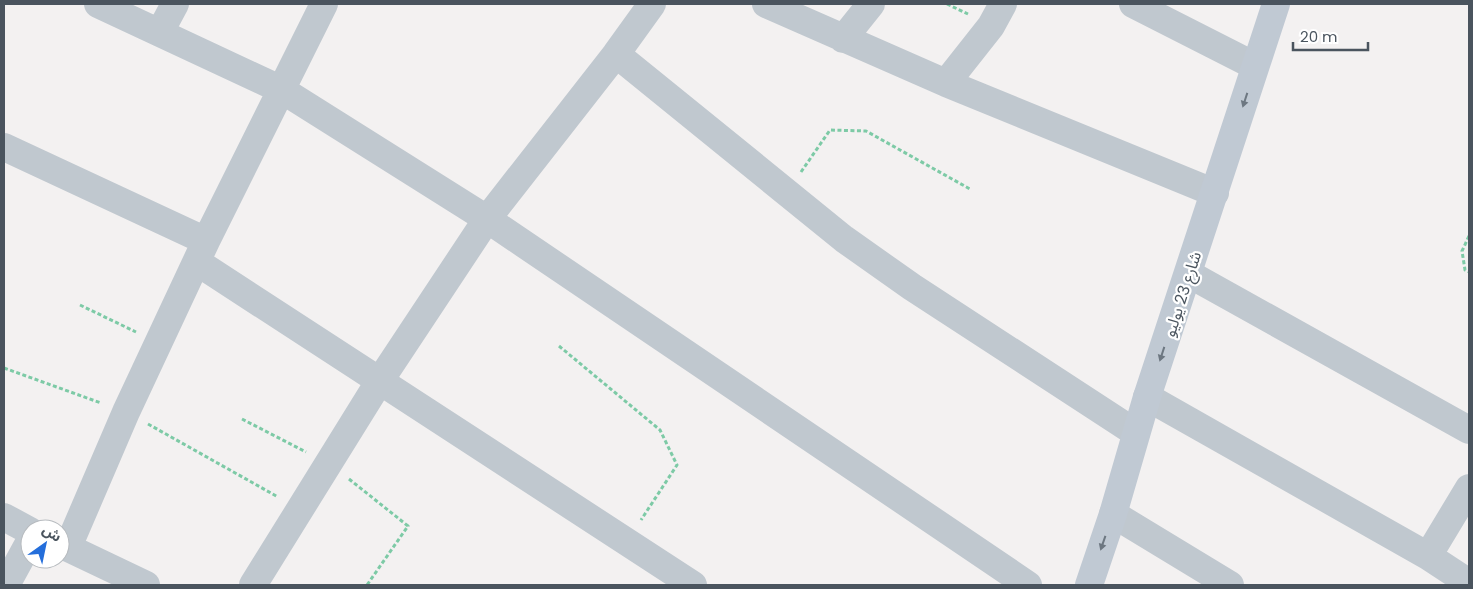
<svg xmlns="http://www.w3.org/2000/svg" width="1473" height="589" font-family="Poppins,'Noto Sans Arabic',sans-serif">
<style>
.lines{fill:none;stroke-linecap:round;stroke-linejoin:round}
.path{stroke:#7dcaa6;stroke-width:3;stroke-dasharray:4 2.5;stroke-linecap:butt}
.street{stroke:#c0c8cf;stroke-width:28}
.secondary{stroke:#c0c9d3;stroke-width:28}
.oneway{fill:#6d7781}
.labels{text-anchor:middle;stroke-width:4.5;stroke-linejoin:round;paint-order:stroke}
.street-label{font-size:16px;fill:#4a545e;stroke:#fff}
</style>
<rect width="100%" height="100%" fill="#f3f1f1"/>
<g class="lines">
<path class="path" d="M947,4L968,14
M801,172L830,130L866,131L970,189
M1469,236L1462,251L1465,270L1469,272
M80,305L136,332
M559,346L660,430L677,465L641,520
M4,368L101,403
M242,419L306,452
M148,424L278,497
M349,479L408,526L367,585"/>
<path class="street" d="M98,4L282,90L487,219L1028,585
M766,4L946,83L1215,193
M1133,4L1255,66
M160,32L175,4
M843,39L871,4
M616,54L844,239L912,287L1136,433
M946,83L991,26L1003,4
M4,147L206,241
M197,262L693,585
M1189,274L1469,430
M1147,397L1428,556L1469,583
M1113,514L1230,585
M4,517L30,531
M60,544L146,585
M68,547L126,412L206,241L324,4
M1428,556L1469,488
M6,585L30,541
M253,585L379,382L487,219L616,54L652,4"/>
<path class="secondary" d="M1089,585L1113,514L1147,397L1276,4"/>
</g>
<defs><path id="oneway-solid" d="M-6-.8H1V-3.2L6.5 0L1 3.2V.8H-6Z" transform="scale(1.25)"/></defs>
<g class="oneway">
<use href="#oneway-solid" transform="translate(1245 100) rotate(108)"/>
<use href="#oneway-solid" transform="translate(1162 354) rotate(108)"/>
<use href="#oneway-solid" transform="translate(1103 543) rotate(109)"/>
</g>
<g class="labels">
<g class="street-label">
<text transform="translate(1182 294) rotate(-72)" y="6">شارع 23 يوليو</text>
</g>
</g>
<rect width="1473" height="589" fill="none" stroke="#4a545e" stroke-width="10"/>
<g transform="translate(45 544) rotate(33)"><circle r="24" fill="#ffffff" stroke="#b7bbbf"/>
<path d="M0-4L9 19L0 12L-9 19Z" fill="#246edb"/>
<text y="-8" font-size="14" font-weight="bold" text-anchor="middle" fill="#4a545e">ش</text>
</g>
<path d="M1293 42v8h75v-8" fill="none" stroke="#4a545e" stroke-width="2.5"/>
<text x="1300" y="42" font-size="15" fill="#4a545e" stroke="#ffffff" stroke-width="4" paint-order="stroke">20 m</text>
</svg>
